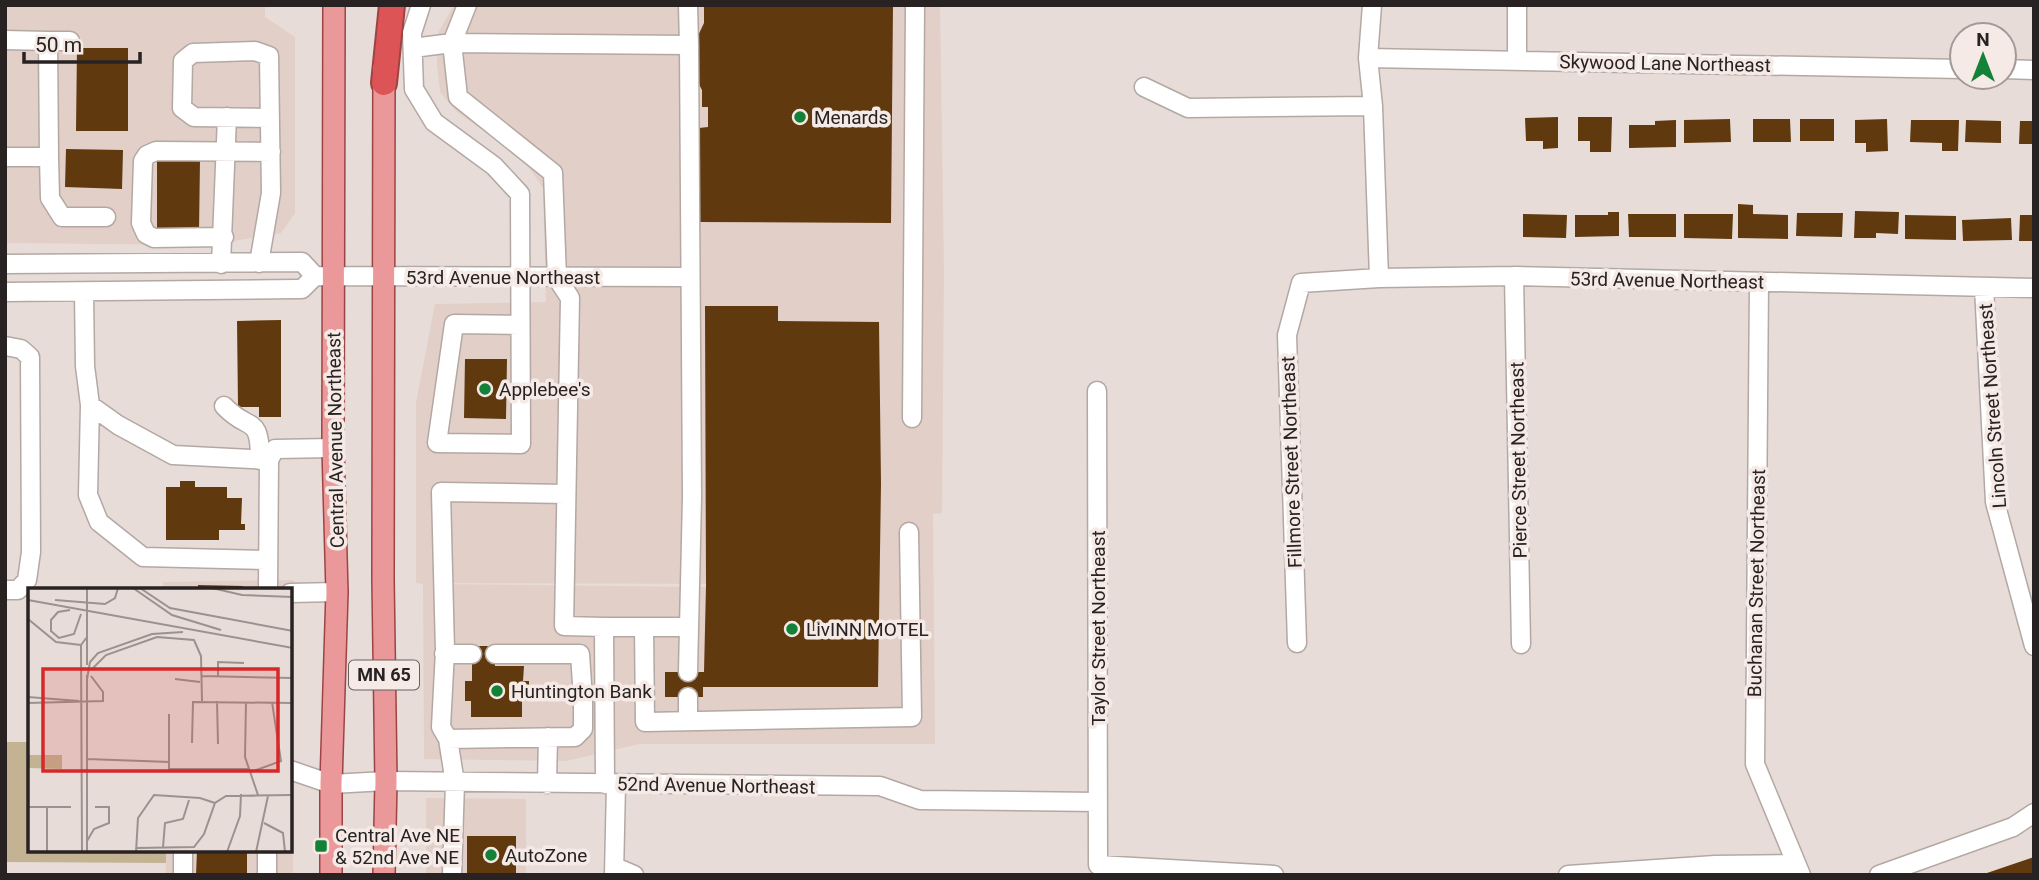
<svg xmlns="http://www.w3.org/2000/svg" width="2039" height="880" font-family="Roboto,sans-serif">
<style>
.built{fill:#e2cfc7;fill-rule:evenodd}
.green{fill:#c3b392}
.building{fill:#60390e}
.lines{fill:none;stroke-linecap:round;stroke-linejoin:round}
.minor-casing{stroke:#b3a8a3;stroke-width:21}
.major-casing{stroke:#9e4344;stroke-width:24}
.highway-casing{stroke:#9e4344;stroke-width:28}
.minor{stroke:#fff;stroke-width:18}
.major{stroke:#eb989a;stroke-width:21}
.highway{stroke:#dd5457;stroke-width:24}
.poi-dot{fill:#138137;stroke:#f5eae5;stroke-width:2.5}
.labels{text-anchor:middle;stroke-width:7;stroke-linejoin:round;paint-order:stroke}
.shield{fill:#f5eae5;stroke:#665f5c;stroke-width:2}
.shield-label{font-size:18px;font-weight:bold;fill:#282322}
.street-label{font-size:19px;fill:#282322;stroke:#f5eae5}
.poi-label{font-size:19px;fill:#282322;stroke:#f5eae5;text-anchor:start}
.inset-road{fill:none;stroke:#9b928f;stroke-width:2}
.view{fill:#d62828;fill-opacity:0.15;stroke:#d62828;stroke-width:3.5}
.inset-edge{fill:none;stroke:#282322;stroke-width:3.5}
</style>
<rect width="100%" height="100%" fill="#e8dcd8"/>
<path class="built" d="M5,5H265V17L295,37V213L281,233L210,245L5,243Z
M454,5H940L944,272L942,513L933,514L935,744H639L566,761L424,759L423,584L416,583V403L435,304L546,302L543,188L523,159L457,112L440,92L437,63L438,33ZM433,584L434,583L763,584L705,587Z
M294,580L293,875H166V850H290V590L163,589V582Z
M426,798L526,799V875H426Z"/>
<path class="green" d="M5,742H30V850H166V863L5,862Z"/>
<path class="building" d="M704,5H893L891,223L699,222V128L708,127V107H702V90L694,75L695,42L704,23Z
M77,48H128V131H76Z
M1558,117V148L1543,149V141H1526L1525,118Z
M1578,117H1612L1611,152H1590V141H1578Z
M1730,119L1731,142L1684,143V120Z
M1753,119H1790L1791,142H1753Z
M1800,119H1834V141H1800Z
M1887,119L1888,151L1866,152V143H1855V120Z
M1676,120V147L1629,148V125H1655V121Z
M1911,120H1959L1958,151H1942V143L1910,142Z
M1966,120L2001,121V143L1965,142Z
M2020,121H2034V144H2019Z
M66,149L123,150L122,189L65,187Z
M171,155H184V160H200L199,232L157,231V161H171Z
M1738,204L1753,205V214L1788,215V239L1738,238Z
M1855,211L1899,212L1898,234L1876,233V238H1854Z
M1608,212H1619V236L1575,237V215H1608Z
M1797,213H1843L1842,237L1796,236Z
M1523,214L1567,215L1566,238L1523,237Z
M1628,214H1676V237H1629Z
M1684,214H1733L1732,239L1684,238Z
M1905,215L1956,216V240L1905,239Z
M2020,215H2034V241H2019Z
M2011,218L2012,240L1963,241L1962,220Z
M705,306H778V321L879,322L881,484L878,687H703V697H665V672H704L706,586Z
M281,320V417H259V407H238L237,321Z
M465,359H507L506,419L464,418Z
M180,481H195V487H227V498H242L241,524H245V530H219V540H166V487H180Z
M198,585L243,586V590H198Z
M472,646H495V666H524L523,681H529V701H522V717H471V701H465V681H472Z
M467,836H516V875H467Z
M197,850H247V875H196Z
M2034,857V875H1984V874Z"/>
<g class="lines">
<g class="minor-casing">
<path id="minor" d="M421,5L412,33L414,89L434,122L494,166L520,194L521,444L437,443L454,324L519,325
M467,5L452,43L458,97L553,173L557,278L570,298L564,626L604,627
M1372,5L1368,58L1373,106L1379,278
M1517,5V61
M5,40L48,41L49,157
M48,41H70
M413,48L452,43L689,45L688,5
M1368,58L1962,69
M2004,69L2034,70
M1144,87L1188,108L1373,106
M5,157H49L50,198L62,217H106
M224,237L154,238L146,234L141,223L143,161L147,155L156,151L271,152
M259,263L271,193L269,56L255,51L193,53L183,61L182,108L194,117L270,118
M5,264L302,262L315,276
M221,264L227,117
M1514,276L1521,644
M1759,282L1755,764L1801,875
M1984,287L1995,502L2034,646
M5,292L297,289H302L315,276L690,277
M84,292L85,366L90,405L118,425L173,455L269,460L268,590
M5,346L21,349L30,357L31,552L27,580L18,590H5
M1097,391L1098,865L1274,875
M90,405L88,495L99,522L143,557L268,560
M224,406C249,433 260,413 260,460
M912,418L915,5
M269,460L275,449L333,448
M290,593L337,592
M644,627L645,722L912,717L909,532
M1297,643L1287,335L1301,283L1379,278L1514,276L2034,288
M444,654H472
M688,672L692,497L689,45
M688,697V721
M448,739L575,737L583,729V699L580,654H495
M290,770L331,784L386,781L880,786L920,800L1098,802
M547,784L548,737
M605,784L604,627H687
M615,867L634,875
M183,875V850
M267,875V850
M452,875L455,783L448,739L441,727L445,651L441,492L566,494
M614,875L616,784
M1568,875L1715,865L1796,864
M1879,875L2013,827L2034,813"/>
</g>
<g class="major-casing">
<path id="major" d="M331,875V784L337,592L333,448L334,5
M384,875L386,781L383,579L384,67"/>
</g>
<g class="highway-casing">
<path id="highway" d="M384,83L392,5"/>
</g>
<use href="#minor" class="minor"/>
<use href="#major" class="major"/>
<use href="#highway" class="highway"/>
</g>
<g class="poi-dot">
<circle cx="800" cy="117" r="7"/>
<circle cx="485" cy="389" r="7"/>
<circle cx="792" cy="629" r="7"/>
<circle cx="497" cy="691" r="7"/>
<rect x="314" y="839" width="14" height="14" rx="3.5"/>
<circle cx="491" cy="855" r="7"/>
</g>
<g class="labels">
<rect class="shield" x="349" y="660.5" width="70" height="29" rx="5"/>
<g class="shield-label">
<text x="384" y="681">MN 65</text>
</g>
<g class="street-label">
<text transform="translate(1665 63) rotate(1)" y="7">Skywood Lane Northeast</text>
<text x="503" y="284">53rd Avenue Northeast</text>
<text transform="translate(1667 280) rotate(1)" y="7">53rd Avenue Northeast</text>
<text transform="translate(1992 406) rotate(-94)" y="7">Lincoln Street Northeast</text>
<text transform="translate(335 440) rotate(-91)" y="7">Central Avenue Northeast</text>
<text transform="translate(1518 460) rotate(-91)" y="7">Pierce Street Northeast</text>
<text transform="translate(1291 462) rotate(-92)" y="7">Fillmore Street Northeast</text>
<text transform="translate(1756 583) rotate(-89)" y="7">Buchanan Street Northeast</text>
<text transform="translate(1098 628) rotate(-90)" y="7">Taylor Street Northeast</text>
<text transform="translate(716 785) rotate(1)" y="7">52nd Avenue Northeast</text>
</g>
<g class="poi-label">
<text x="814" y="124">Menards</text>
<text x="499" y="396">Applebee's</text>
<text x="806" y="636">LivINN MOTEL</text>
<text x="511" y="698">Huntington Bank</text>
<text x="335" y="842">Central Ave NE<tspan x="335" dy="22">&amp; 52nd Ave NE</tspan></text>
<text x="505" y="862">AutoZone</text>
</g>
</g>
<g transform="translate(28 588)">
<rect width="264" height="264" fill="#e8dcd8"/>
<path d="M0,167H34V181L0,180Z" fill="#c3b392"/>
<path class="inset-road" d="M105,0L144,27L193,42M112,0L142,20L265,43M184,0L214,7L265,9M0,12L265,60M27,12L77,16L87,10L90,0M42,22L30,24L23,32V43L31,50L46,46L53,26M0,31L28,54L53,57M59,49V77M53,57L54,264M53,57L59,49V0M64,81L78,67L129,49L166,52L173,68L174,113M173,88L265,90M190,88V74L216,75M59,91L62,74L70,65L124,46L155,44M147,91L172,94M0,109L51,113M189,113L190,156M218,114L217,169L230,207M0,115L75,113V104L63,88M141,126V181H222M164,155L165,114L265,115M59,171L142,174M223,184L253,173L244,114M0,219H43M19,219V264M236,235L255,245L257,264M59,253L66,241L81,235V219H67M135,259L137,235L155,231L161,212M109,260L166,259L176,246L187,215L198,208L265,207M59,264V87M108,264L110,230L126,207L172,210L187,215M199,264L212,228L213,206M228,264L240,208"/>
<path class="view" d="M15,81H250V183H15Z"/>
<rect width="264" height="264" class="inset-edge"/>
</g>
<rect width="2039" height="880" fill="none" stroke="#282322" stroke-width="14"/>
<g transform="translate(1983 56)"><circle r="33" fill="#f5eae5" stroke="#a39a97" stroke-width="2"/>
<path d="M0-5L12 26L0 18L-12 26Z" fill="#138137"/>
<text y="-10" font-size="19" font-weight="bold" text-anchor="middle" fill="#282322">N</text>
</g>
<path d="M24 52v10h116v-10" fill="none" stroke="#282322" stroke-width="3.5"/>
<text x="35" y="52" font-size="21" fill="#282322" stroke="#f5eae5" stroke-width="5" paint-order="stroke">50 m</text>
</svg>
